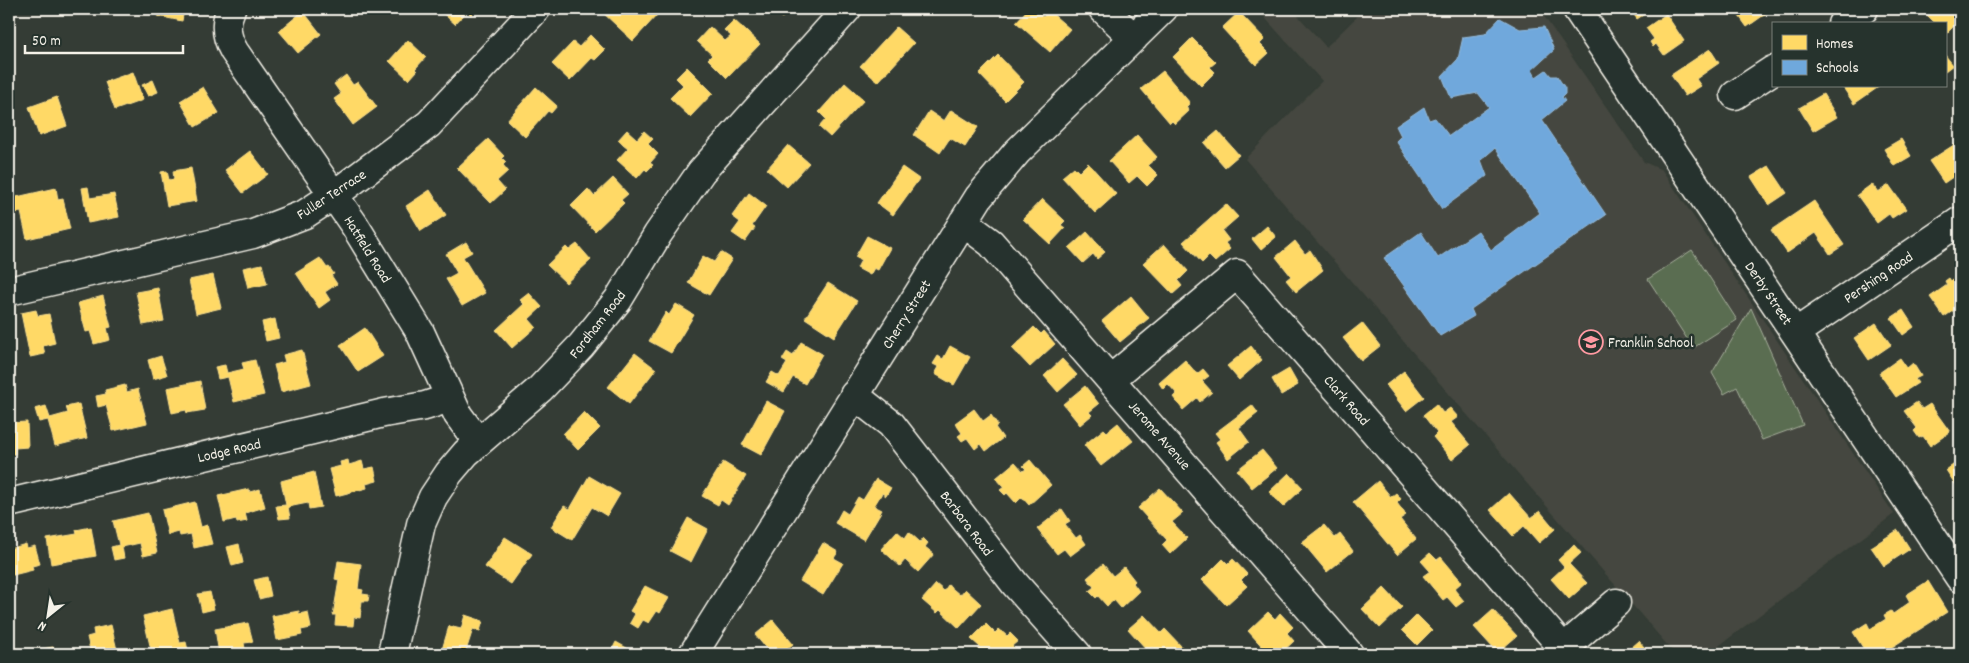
<svg xmlns="http://www.w3.org/2000/svg" width="1969" height="663" font-family="Dekko,sans-serif">
<style>
.built{fill:#44473f}
.green{fill:#5a6d51;stroke:#a7af9c}
.homes{fill:#ffd966;stroke:#fce08d}
.schools{fill:#6fa8dc;stroke:#97bee0}
.lines{fill:none;stroke-linecap:round;stroke-linejoin:round}
.minor-casing{stroke:#f4f1e8;stroke-width:31}
.minor{stroke:#26332d;stroke-width:28}
.labels{text-anchor:middle;stroke-width:5;stroke-linejoin:round;paint-order:stroke}
.street-label{font-size:15px;fill:#f4f1e8;stroke:#26332d}
.poi-label{font-size:15px;fill:#f4f1e8;stroke:#26332d;text-anchor:start}
</style>
<rect width="100%" height="100%" fill="#343c35"/>
<filter id="ink" filterUnits="userSpaceOnUse"><feTurbulence type="fractalNoise" baseFrequency=".02" numOctaves="2"/><feDisplacementMap in="SourceGraphic" scale="10" xChannelSelector="R" yChannelSelector="G"/><feConvolveMatrix kernelMatrix="1 2 1 2 8 2 1 2 1" color-interpolation-filters="sRGB"/></filter>
<g filter="url(#ink)">
<path class="built" d="M1257,9H1292L1326,47L1365,9H1539L1644,162L1662,170L1894,514L1708,654H1675L1245,159L1322,81Z"/>
<path class="green" d="M1692,250L1737,320L1693,348L1648,279Z
M1751,308L1803,425L1762,440L1737,387L1724,394L1712,373Z"/>
<path class="homes" d="M159,9H184L182,21L157,16Z
M438,9H476L471,15L467,11L455,24Z
M602,9H652L658,14L633,41L600,10Z
M771,9H790L782,18Z
M1028,9H1034L1043,17L1049,11L1070,29L1050,52L1016,22Z
M1630,9H1652L1637,19Z
M1734,9H1770L1771,10L1747,27Z
M1934,9H1960V20L1946,34L1945,24H1936L1927,15Z
M303,11L321,34L298,53L279,31Z
M1239,12L1265,39L1260,44L1269,53L1256,65L1222,28Z
M1666,14L1684,41L1664,55L1656,44L1653,47L1650,42L1654,39L1646,28Z
M734,20L760,44L727,78L708,59L712,55L697,41L710,27L725,41L731,36L724,30Z
M896,27L914,43L878,82L860,66Z
M590,35L605,50L595,60L592,58L570,81L552,64L573,42L579,47Z
M1192,38L1216,62L1210,67L1215,72L1201,86L1173,57Z
M408,40L426,57L415,69L417,71L409,80L389,61Z
M1710,49L1719,63L1696,79L1701,86L1685,96L1671,75Z
M998,55L1024,82L1005,101L979,74Z
M1945,55L1953,65L1945,71Z
M687,67L713,93L690,117L670,98L683,85L676,78Z
M1163,71L1190,103L1186,107L1189,111L1175,124L1172,121L1170,123L1141,89Z
M133,72L143,100L115,110L105,82Z
M346,75L353,85L358,82L377,107L353,125L334,99L341,94L334,84Z
M153,80L158,92L148,96L142,85Z
M845,83L864,100L830,137L819,127L826,119L819,112Z
M1842,86H1880L1854,104Z
M203,87L219,113L195,127L180,101Z
M536,87L557,106L551,113L548,111L525,137L507,120Z
M1823,94L1837,117L1813,131L1799,108Z
M57,97L67,126L39,136L29,107Z
M951,110L978,127L965,147L950,138L940,153L914,135L929,111L944,121Z
M627,130L637,139L644,131L653,139L648,144L658,154L650,163L653,165L647,171L645,169L637,178L617,160L628,148L618,140Z
M1218,131L1239,155L1225,167L1204,143Z
M1137,135L1157,157L1148,165L1158,175L1147,186L1137,176L1129,183L1109,161Z
M488,139L504,156L502,158L506,162L503,165L508,171L497,181L505,190L491,203L457,168Z
M1901,139L1911,156L1894,166L1884,149Z
M1960,141V172L1944,183L1929,161Z
M788,145L809,163L787,187L767,169Z
M250,151L268,174L243,193L225,170Z
M1088,163L1116,194L1095,213L1062,177L1074,167L1079,172Z
M1769,166L1787,193L1769,205L1751,177Z
M902,167L919,179L893,215L877,203Z
M191,168L197,201L167,206L161,172L167,171L169,180L174,179L173,171Z
M613,178L628,194L621,200L624,203L595,231L571,206L588,189L594,196Z
M1872,184L1878,192L1889,185L1906,209L1892,218L1889,214L1877,223L1857,195Z
M88,187L90,198L114,194L119,217L88,223L82,188Z
M56,188L58,200L63,199L70,229L27,239L21,212L15,213L12,198Z
M430,190L446,215L421,231L406,206Z
M749,193L766,206L752,226L755,228L745,242L732,233L740,222L732,216Z
M1042,199L1065,221L1061,225L1065,228L1050,244L1023,219Z
M1814,201L1844,245L1830,254L1816,233L1787,253L1771,230Z
M1226,204L1238,217L1222,231L1229,240L1225,243L1230,249L1215,262L1209,256L1202,263L1183,242Z
M1267,226L1276,237L1261,250L1252,239Z
M1087,232L1105,252L1097,259L1093,254L1083,263L1069,248Z
M867,236L890,248L878,270L874,268L870,275L857,268L861,260L855,257Z
M1295,241L1305,254L1310,250L1323,270L1296,292L1286,280L1291,276L1276,257Z
M466,242L472,252L463,257L485,293L462,306L446,279L457,273L446,254Z
M577,244L591,260L566,283L547,265L566,247L569,250Z
M1164,244L1188,271L1178,281L1182,286L1173,294L1143,263Z
M721,252L732,259L709,295L688,283L703,256L714,262Z
M320,258L327,268L329,267L334,274L331,275L337,284L325,292L330,300L319,308L296,273Z
M262,264L267,284L248,288L243,268Z
M213,275L221,308L196,314L189,280Z
M1960,275V306L1944,317L1930,297L1947,285L1945,281L1949,278L1951,281Z
M828,283L857,301L834,337L805,318Z
M158,288L164,321L143,325L136,292Z
M529,293L542,307L529,319L536,327L512,348L496,330L524,304L520,300Z
M103,296L111,327L107,328L110,340L94,344L90,331L86,332L78,303Z
M1131,296L1149,318L1120,342L1102,321Z
M676,304L694,315L671,353L649,341L666,312L669,315Z
M36,310L38,316L49,314L55,343L43,346L45,354L30,357L21,313Z
M1903,310L1914,327L1903,335L1891,318Z
M275,319L279,338L266,341L262,322Z
M1362,323L1380,346L1361,361L1343,338Z
M1876,323L1891,345L1869,360L1854,338Z
M1034,327L1041,334L1044,331L1055,344L1030,367L1012,348Z
M365,328L383,356L358,372L340,345Z
M801,342L822,354L805,384L793,377L784,392L766,382L772,372L779,376L787,363L782,360L787,352L793,356Z
M950,346L970,357L954,385L935,374L939,367L933,364L938,356L943,359Z
M1251,346L1262,360L1239,380L1227,366Z
M302,350L311,384L281,392L274,365L285,362L283,355Z
M635,353L656,369L629,404L608,387Z
M161,356L167,375L153,379L148,360Z
M1900,358L1907,368L1913,363L1921,376L1915,379L1918,383L1896,397L1879,373Z
M1062,359L1077,375L1058,392L1044,376Z
M255,360L264,395L234,402L228,377L218,379L215,367L225,365L227,373L244,369L242,363Z
M1185,360L1197,374L1203,369L1209,376L1202,381L1212,392L1200,402L1197,398L1183,410L1173,397L1177,394L1168,384L1163,389L1159,383Z
M1289,369L1298,385L1281,395L1272,379Z
M1404,371L1424,397L1406,411L1386,385Z
M200,381L205,410L187,413L186,410L172,413L167,388Z
M125,385L127,392L138,389L147,423L113,431L106,405L98,407L96,396L106,394L105,390Z
M1085,386L1099,404L1089,412L1092,415L1080,425L1063,404Z
M766,401L785,411L761,455L742,445Z
M1917,402L1922,409L1930,404L1950,432L1930,446L1923,436L1919,438L1914,431L1917,428L1904,411Z
M79,404L87,438L55,446L48,420L39,422L35,409L46,406L50,418L68,413L66,407Z
M1436,404L1443,413L1450,408L1458,417L1451,422L1470,445L1452,460L1433,437L1437,433L1423,415Z
M1252,405L1258,413L1239,428L1249,442L1228,459L1216,442L1220,439L1215,433Z
M974,409L983,421L991,415L998,425L995,427L1003,438L986,451L981,444L975,449L967,438L962,441L958,436L962,433L955,423Z
M584,412L600,428L578,450L563,434Z
M27,422L28,447L15,448V454H9V423Z
M1118,423L1133,441L1101,466L1084,445L1104,429L1107,432Z
M1262,450L1277,468L1252,488L1237,470Z
M348,460L349,465L362,461L364,469L374,467L377,481L366,484L367,488L336,496L329,469L341,466L340,462Z
M1030,460L1051,485L1029,505L1022,497L1016,503L1007,493L1005,495L1000,490L1004,487L996,478L1015,462L1023,471L1026,469L1023,466Z
M1960,460V486L1957,487L1946,470Z
M723,462L746,476L728,505L721,500L718,505L702,496Z
M314,472L321,507L309,509L308,503L288,507L290,518L279,519L276,506L286,505L281,481Z
M1289,473L1303,488L1283,507L1269,492Z
M589,476L620,494L607,516L592,507L572,540L551,527L564,506L570,509Z
M876,479L891,488L886,496L882,493L874,506L882,510L864,540L835,523L842,510L848,514L858,497L863,500Z
M1378,481L1391,497L1396,493L1401,499L1397,503L1406,515L1400,519L1416,539L1397,555L1353,502Z
M1160,488L1183,513L1172,522L1187,538L1170,554L1162,545L1167,540L1138,508Z
M249,489L250,492L260,489L265,507L245,513L247,521L237,523L236,519L224,522L218,496Z
M1509,493L1531,518L1540,511L1555,529L1539,543L1524,526L1513,536L1490,510Z
M195,502L201,527L207,525L212,544L194,548L191,534L180,536L179,532L168,535L162,510Z
M1062,509L1070,521L1065,524L1076,538L1080,535L1086,544L1070,556L1064,549L1057,554L1037,529Z
M148,513L157,553L143,556L140,543L122,547L124,558L114,560L111,547L119,545L113,521Z
M688,518L708,529L691,562L670,551Z
M1324,525L1335,538L1340,534L1353,551L1327,572L1302,542Z
M91,527L96,556L51,564L47,539L77,534L76,530Z
M1898,530L1910,549L1884,566L1871,547Z
M897,531L905,538L909,532L920,542L923,538L928,543L925,547L934,554L918,572L905,560L900,566L881,549Z
M505,537L532,554L511,584L485,567Z
M823,543L838,552L834,558L843,563L823,595L800,581Z
M26,544L27,548L35,546L40,564L32,566L33,570L9,576V549Z
M239,544L243,563L232,566L227,547Z
M1574,545L1581,553L1569,564L1587,583L1569,599L1551,579L1564,567L1558,560Z
M1430,553L1437,560L1441,557L1462,582L1454,589L1464,601L1456,607L1447,597L1443,600L1423,576L1430,571L1421,561Z
M1223,559L1228,564L1233,559L1247,574L1241,580L1247,586L1226,605L1202,580Z
M338,561L361,564L358,589L363,590L362,594L369,595L368,601H362L360,618L354,617L353,626L335,625L336,615H333L339,580L335,579Z
M1103,564L1113,576L1124,567L1135,581L1133,583L1139,591L1121,608L1114,600L1107,606L1098,596L1096,598L1089,591L1094,587L1087,578Z
M267,577L271,596L259,599L254,580Z
M1928,581L1947,612L1881,654H1867L1853,632L1867,623L1870,629L1886,619L1884,615L1891,611L1893,614L1910,602L1906,595Z
M936,584L944,591L948,585L960,595L965,589L981,604L959,628L940,610L937,613L922,600Z
M645,586L669,598L660,613L657,611L649,623L643,620L638,628L630,623L635,614L630,611Z
M1384,588L1402,607L1380,628L1362,609Z
M210,592L214,609L202,612L198,594Z
M172,609L180,643L186,642L189,654H152L143,616Z
M1493,610L1517,636L1496,654H1488L1494,649L1474,627Z
M299,611V614L308,612L311,628L301,630L302,635L277,640L272,616Z
M1268,612L1275,619L1280,613L1293,627L1287,633L1294,641L1280,654H1269L1248,631Z
M465,615L483,621L480,631L473,629L465,654L441,653L449,626L461,629Z
M1144,615L1161,633L1165,629L1182,647L1173,654H1159L1152,647L1148,651L1128,629Z
M1417,615L1432,630L1417,645L1402,630Z
M773,620L793,644L781,654H771L755,635Z
M248,623L253,642L244,643L245,649L229,652L230,654H219L215,629Z
M986,624L995,633L999,629L1007,636L1010,633L1018,641L1012,646L1021,654H975L980,647L971,639Z
M111,625L118,654H91L87,637L94,635L93,629Z
M1639,641L1650,654H1624Z
M616,642L632,651L630,654H605L607,650L611,652Z
M53,647L57,654H33L32,651Z"/>
<path class="schools" d="M1500,18L1520,29L1544,27L1554,50L1532,70L1536,77L1546,70L1551,76H1557L1565,88V94L1562,97L1565,101L1542,120L1606,215L1471,309L1474,316L1440,336L1384,258L1421,232L1438,258L1478,231L1491,250L1540,213L1495,148L1481,160L1487,176L1442,209L1396,141L1401,136L1396,126L1424,107L1429,120L1435,118L1449,136L1489,107L1478,93L1451,98L1442,76L1458,59L1463,37L1485,34Z"/>
<g class="lines">
<g class="minor-casing">
<path id="minor" d="M231,9C224,24 226,37 234,51L355,226L420,332L458,415L478,442
M1103,9L1134,38
M1577,9L1960,578
M1842,24L1864,9
M1735,95L1773,70
M963,222L991,243L1349,654
M9,291L253,234L305,214L334,195L429,124L536,9
M1795,333L1960,221
M1111,379L1237,274L1564,649
M854,395L891,424L1015,584L1077,654
M9,503L384,413L425,406L450,398
M392,654L421,524L433,497L449,473L466,453L540,389L581,346L618,300L658,234L701,172L847,9
M693,654L979,197L1017,152L1163,9
M1557,654L1616,603"/>
</g>
<use href="#minor" class="minor"/>
</g>
</g>
<defs>
<g id="school-ring" transform="scale(1.25)"><circle r="9.5" fill="#26332d" stroke="#ff9aa2" stroke-width="1.5"/><path d="M0-5L7-2L0 1L-7-2ZM-4 1L0 2.5L4 1V4Q0 6-4 4Z" fill="#ff9aa2"/></g>
</defs>
<g fill-rule="evenodd">
<use href="#school-ring" x="1591" y="342"/>
</g>
<g class="labels">
<g class="street-label">
<text transform="translate(331 194) rotate(-33)" y="5">Fuller Terrace</text>
<text transform="translate(368 249) rotate(58)" y="5">Hatfield Road</text>
<text transform="translate(1878 277) rotate(-34)" y="5">Pershing Road</text>
<text transform="translate(1769 293) rotate(56)" y="5">Derby Street</text>
<text transform="translate(906 314) rotate(-58)" y="5">Cherry Street</text>
<text transform="translate(597 324) rotate(-52)" y="5">Fordham Road</text>
<text transform="translate(1347 400) rotate(49)" y="5">Clark Road</text>
<text transform="translate(1160 435) rotate(49)" y="5">Jerome Avenue</text>
<text transform="translate(229 450) rotate(-13)" y="5">Lodge Road</text>
<text transform="translate(967 523) rotate(53)" y="5">Barbara Road</text>
</g>
<g class="poi-label">
<text x="1608" y="347">Franklin School</text>
</g>
</g>
<rect width="1969" height="663" fill="none" stroke="#26332d" stroke-width="30"/>
<rect x="15" y="15" width="1939" height="633" fill="none" stroke="#f4f1e8" stroke-width="2" filter="url(#ink)"/>
<rect x="1772" y="22" width="175" height="65" fill="#26332d" stroke="#787f78"/>
<rect x="1782" y="35" width="25" height="15" fill="#ffd966" stroke="#787f78"/>
<text x="1816" y="48" font-size="15" fill="#f4f1e8">Homes</text>
<rect x="1782" y="60" width="25" height="15" fill="#6fa8dc" stroke="#787f78"/>
<text x="1816" y="72" font-size="15" fill="#f4f1e8">Schools</text>
<g transform="translate(48 616) rotate(210)" stroke="#26332d" stroke-width="4" paint-order="stroke">
<path d="M0-4L9 19L0 12L-9 19Z" fill="#f4f1e8"/>
<text y="-8" font-size="14" font-weight="bold" text-anchor="middle" fill="#f4f1e8">N</text>
</g>
<path d="M25 45v8h158v-8" fill="none" stroke="#f4f1e8" stroke-width="2.5"/>
<text x="32" y="45" font-size="15" fill="#f4f1e8" stroke="#26332d" stroke-width="4" paint-order="stroke">50 m</text>
</svg>
